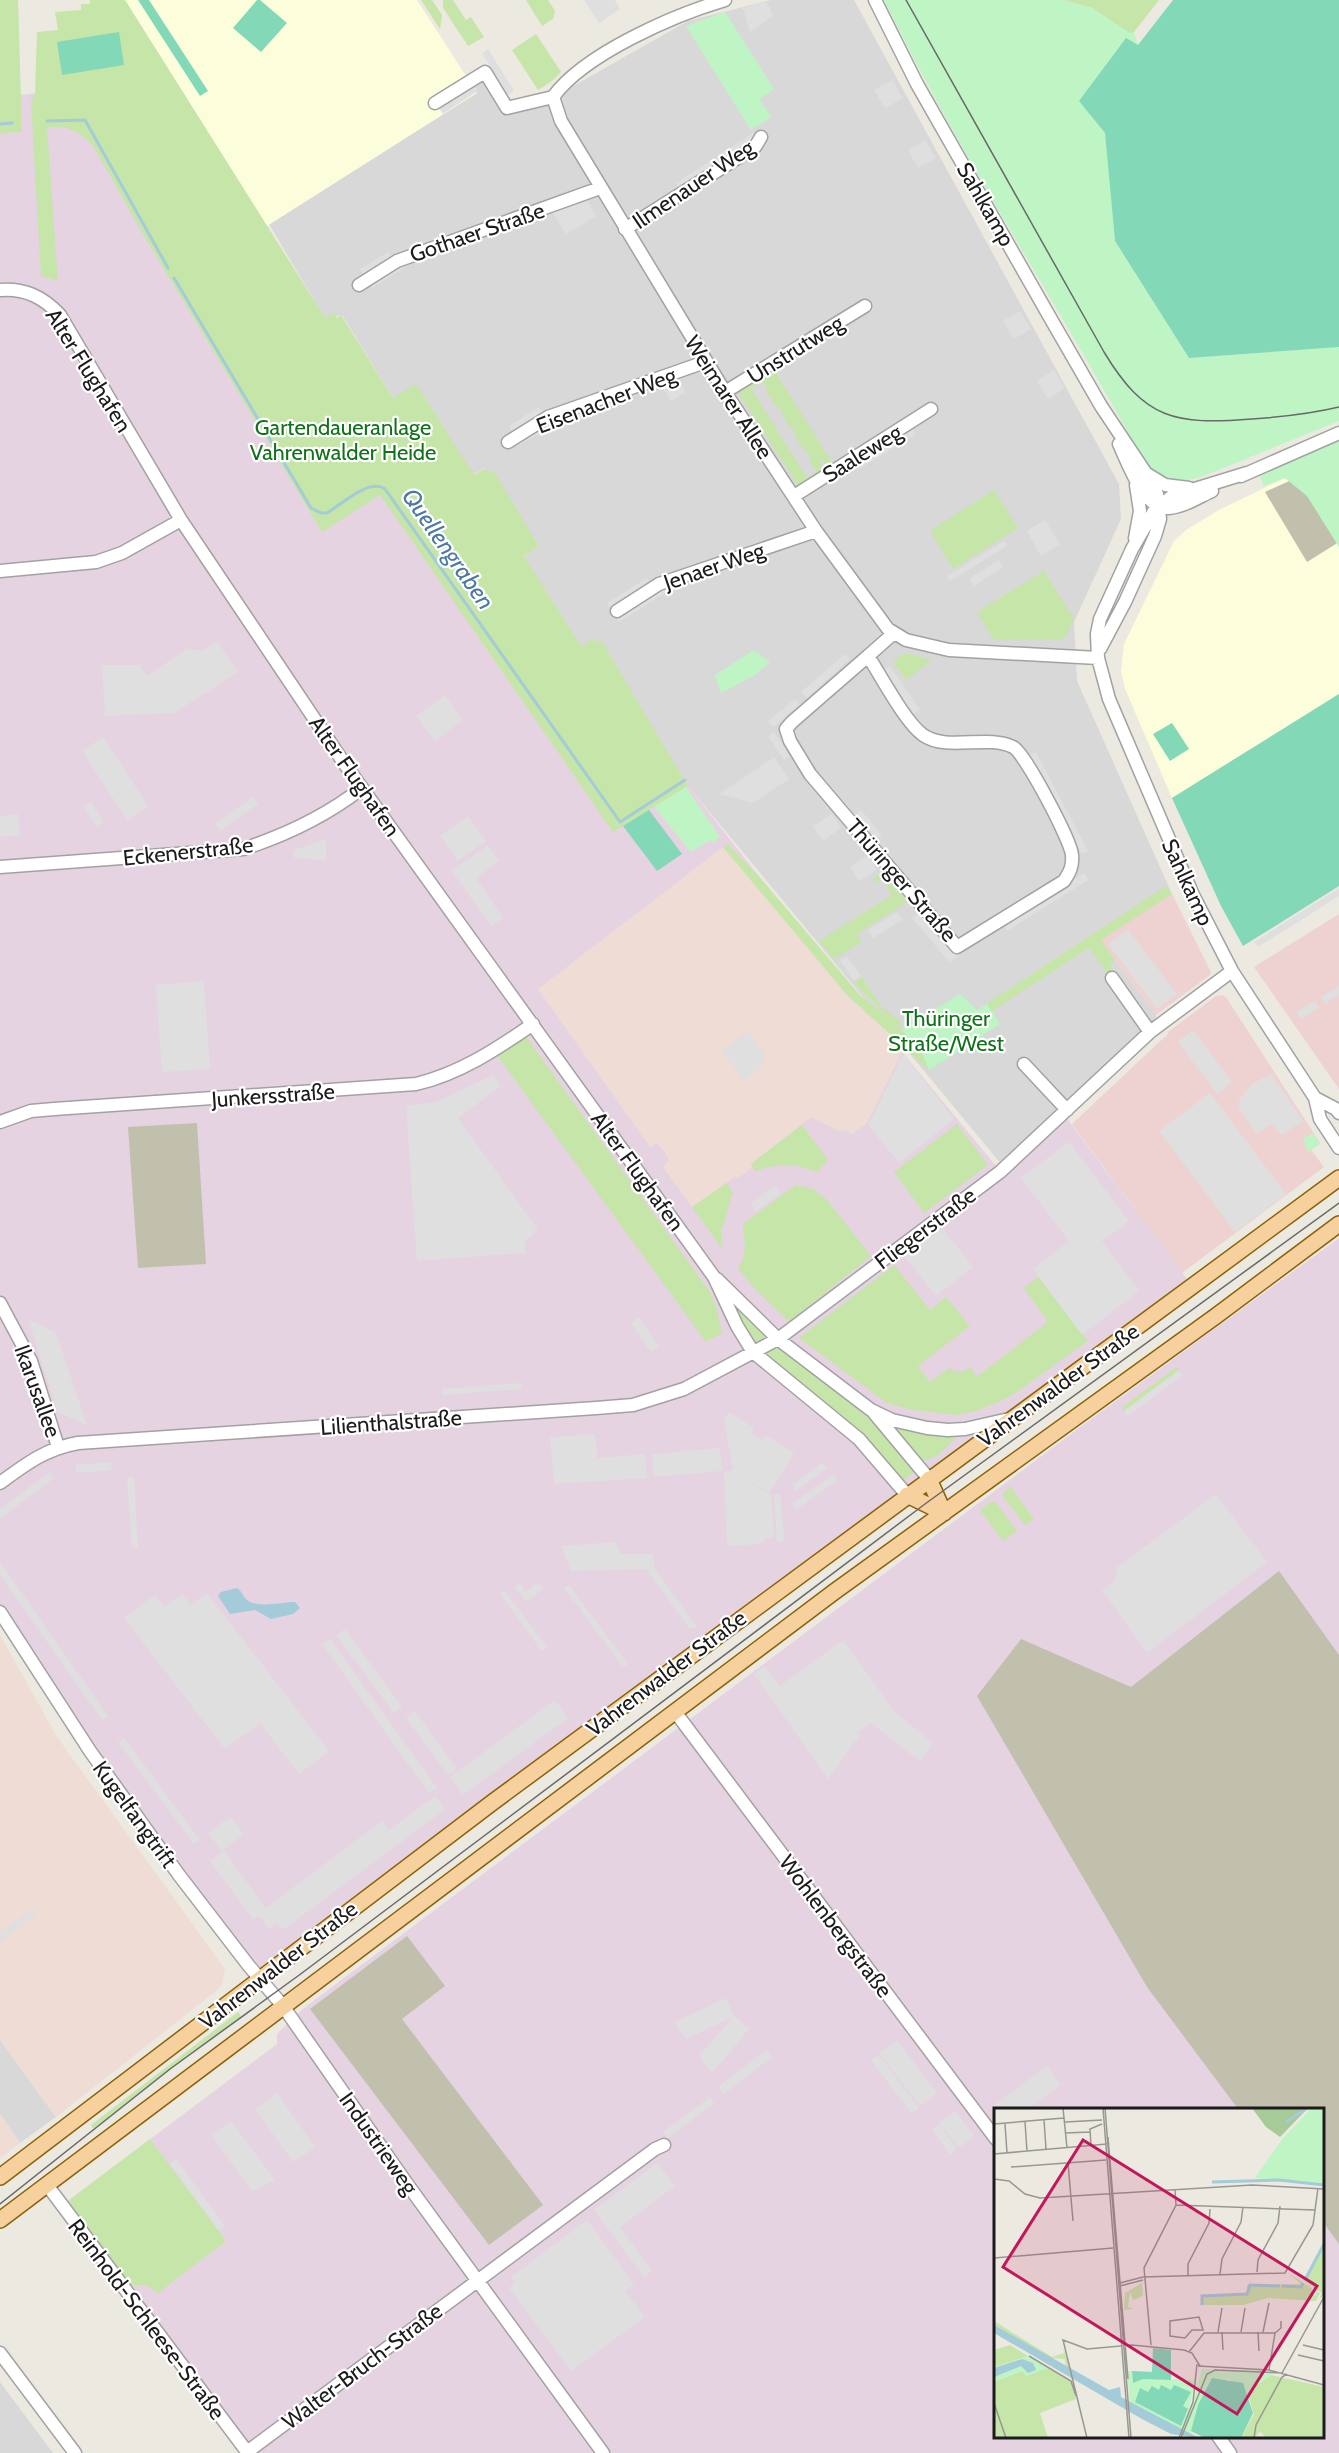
<svg xmlns="http://www.w3.org/2000/svg" width="1339" height="2453" font-family="Cabin,sans-serif">
<style>
.residential{fill:#d9d8d8}
.commercial{fill:#edd2d1}
.industrial{fill:#e5d3e2;fill-rule:evenodd}
.education{fill:#fcfdda}
.military{fill:#eedcd5}
.construction{fill:#c0c0ad}
.grass{fill:#c5e5a9;fill-rule:evenodd}
.park{fill:#bff5c4}
.pitch{fill:#83d8b8}
.parking{fill:#dfdfdf}
.water{fill:#a3cbd8}
.lines{fill:none;stroke-linecap:round;stroke-linejoin:round}
.stream{stroke:#a3cbd8;stroke-width:3}
.minor-casing{stroke:#a2a2a2;stroke-width:15}
.major-casing{stroke:#8a6108;stroke-width:18}
.minor{stroke:#fff;stroke-width:12}
.major{stroke:#f6d09d;stroke-width:15}
.tram{stroke:#696969;stroke-width:1.5}
.labels{text-anchor:middle;stroke-width:4.5;stroke-linejoin:round;paint-order:stroke}
.street-label{font-size:22px;fill:#1b1b1b;stroke:#fff}
.park-label{font-size:22px;fill:#11721a;stroke:#fff}
.water-label{font-size:24px;font-style:italic;fill:#4e78a5;stroke:#fff}
.inset-river{fill:none;stroke:#a3cbd8;stroke-width:3}
.inset-road{fill:none;stroke:#989792;stroke-width:1.5}
.view{fill:#c2185b;fill-opacity:0.15;stroke:#c2185b;stroke-width:3}
.inset-edge{fill:none;stroke:#1b1b1b;stroke-width:3}
</style>
<rect width="100%" height="100%" fill="#ece9e1"/>
<path class="residential" d="M771,0H854L1119,484L1121,519L1074,622L1077,681L1172,894L1100,940L1156,1015L1154,1029L1002,1165L688,786L594,639L581,647L524,556L539,546L492,471L489,473L485,468L471,476L393,398L342,315L325,319L265,217L483,77L503,108L568,89L688,21Z
M0,2040L56,2117L20,2143L0,2114Z
M0,2382L53,2453H0Z"/>
<path class="commercial" d="M1172,894L1211,972L1210,975L1156,1015L1100,940Z
M1339,914V1089L1254,967Z
M1222,995L1226,997L1320,1143L1311,1150L1324,1167L1182,1273L1072,1124L1169,1033L1168,1032L1216,996Z"/>
<path class="industrial" d="M75,89L322,532L380,494L613,831L688,786L796,923L1000,1171L1063,1113L1192,1286L260,1979L179,1875L0,1612V133L22,131L20,95Z
M1339,1238V2453H242L57,2209L277,2044V2034L304,2008L1079,1428ZM996,2110H1322V2436H996Z"/>
<path class="education" d="M125,0H417L477,93L267,226Z
M1285,478L1307,496L1339,547V694L1172,798L1125,689L1121,671L1124,644L1174,541L1186,530L1219,510Z"/>
<path class="military" d="M727,844L902,1052L867,1123L852,1134L844,1130L839,1131L811,1117L751,1164L753,1167L738,1178L736,1176L692,1207L663,1167L669,1160L663,1150L657,1143L650,1147L538,989Z
M0,1635L57,1737L225,1969L222,1985L216,1991L56,2117L0,2040Z
M0,2114L20,2143L0,2158Z"/>
<path class="construction" d="M1320,467L1339,542L1307,562L1265,492Z
M197,1123L206,1264L138,1268L128,1127Z
M1279,1571L1339,1655V2244L1323,2222L1322,2110L1238,2109L1147,1987L977,1696L1021,1639L1131,1687Z
M407,1936L445,1986L402,2019L543,2205L489,2245L310,2009Z"/>
<path class="grass" d="M0,0H18L22,132L0,133Z
M90,0H125L325,318L334,313L337,318L341,315L393,398L416,384L474,475L486,468L489,473L493,470L539,546L524,556L581,646L594,639L597,643L601,640L688,786L613,832L380,495L322,532L147,241L92,144L77,132L63,127H47L58,281L41,276L31,102L35,93L37,32L58,30L55,12L81,10V4H90Z
M421,0H432L442,15L440,29Z
M443,0H453L466,20L471,17L484,37L468,46L443,8Z
M526,0H548L555,11L553,19L542,26Z
M1063,0H1159L1134,32L1130,34L1092,8Z
M536,34L561,72L552,81L538,90L512,50Z
M771,369L774,370L834,465L829,469L823,460L819,462L823,469V473L800,488L737,391ZM762,381L768,389L766,391L777,408L779,407L789,427L791,426L801,447L803,446L811,459L809,460L817,472L807,478L751,388Z
M994,490L1018,528L953,569L930,531Z
M1044,571L1074,619L1066,636L1060,640H994L977,612Z
M905,653L932,660L906,680L893,661Z
M728,844L762,880L860,995L887,1017L854,982L862,977L880,1005L896,1019L899,1018L902,1028L891,1021L902,1030L960,994L977,1010L1166,886L1172,894L1101,940L1115,960L1109,964L1115,972L1109,975L1089,948L992,1011L1000,1024L929,1070L847,995L723,847Z
M883,873L907,902L857,934L862,942L834,959L819,941L892,895L883,879L876,883L873,879Z
M522,1031L710,1292L717,1309L722,1333L706,1342L493,1050Z
M957,1124L988,1165L924,1213L894,1172Z
M802,1125L828,1160L817,1172C792,1163 781,1163 755,1171L751,1164Z
M727,1183L733,1193C728,1205 727,1220 721,1229L723,1250L692,1207Z
M796,1185L813,1189L827,1200L871,1256L789,1322L754,1288L738,1268C748,1255 744,1239 743,1224Z
M894,1265L930,1310L946,1297L970,1326L918,1366L930,1382L949,1368L953,1371L963,1372L970,1367L976,1375H979L1048,1322L1024,1288L1038,1277L1088,1341L1017,1392L999,1402L973,1412L957,1415L912,1410L887,1403L799,1338Z
M721,1294L892,1420L965,1429L937,1456L917,1463L920,1468L899,1484L892,1476L753,1352Z
M1177,1367L1179,1370L1124,1411L1122,1407Z
M1011,1487L1034,1519L1025,1525L1003,1497V1493Z
M992,1501L997,1504L1017,1531L1003,1541L980,1510Z
M238,2012L241,2016L93,2129L91,2125Z
M150,2139L226,2241L158,2293L146,2285H131L68,2201Z"/>
<path class="park" d="M884,0H1063L1092,8L1130,33L1134,32L1138,45L1079,100L1105,133L1115,241L1189,358L1339,347V421L1199,478C1170,484 1159,480 1141,456C1057,303 961,157 884,0Z
M725,12L774,89L759,99L771,117L751,130L686,26Z
M1339,441V547L1307,496L1285,478L1264,486L1259,474Z
M754,650L770,662L755,675L721,693L715,675Z
M686,787L720,837L712,843L710,840L691,852L654,807Z
M960,994L977,1010L987,1004L1000,1024L929,1070L921,1051L902,1030Z
M1313,1133L1320,1144L1308,1152L1303,1139Z"/>
<path class="pitch" d="M138,0H149L208,91L200,96Z
M257,0H260L287,23L261,52L233,28Z
M1173,0H1339V347L1189,358L1115,241L1105,133L1079,101L1126,38L1138,45Z
M119,32L124,65L62,75L57,42Z
M1339,694V886L1243,946L1221,906L1172,798Z
M1172,723L1189,749L1170,761L1153,734Z
M649,810L682,854L657,871L623,826Z"/>
<path class="parking" d="M584,0H615L620,9L599,23Z
M766,1L773,16L750,32L743,8Z
M488,49L514,91L508,95L482,53Z
M892,80L903,98L885,108L874,90Z
M475,86L478,91L443,114L439,108Z
M753,133L757,140L720,164L716,157Z
M925,140L936,158L918,168L908,150Z
M713,159L717,166L680,190L676,183Z
M586,199L596,216L566,234L551,210Z
M388,252L396,264L411,259L413,262L372,288L360,269Z
M1020,311L1031,329L1014,339L1003,321Z
M1054,370L1065,388L1048,399L1037,381Z
M675,374L686,392L671,401L658,381Z
M539,407L544,415L552,410L559,422L520,445L509,426Z
M911,426L916,434L859,469L855,462Z
M1045,520L1060,544L1041,556L1027,531Z
M1004,541L1007,546L950,581L947,576Z
M999,560L1003,567L974,586L970,578Z
M647,578L651,585L666,580L671,589L619,622L607,603Z
M217,641L238,672L174,713L105,716L102,665H140L147,676L188,648L202,651Z
M845,654L850,659L807,698L801,692Z
M890,666L920,710L913,714L884,670Z
M445,695L463,720L435,741L416,716Z
M795,699L800,705L773,727L768,721Z
M774,732L790,756L784,760L768,736Z
M103,737L148,806L127,820L82,751Z
M1036,752L1088,851L1082,854L1030,755Z
M774,757L789,779L753,803L719,794Z
M253,797L258,804L220,831L215,824Z
M91,802L104,822L97,826L84,807Z
M861,810L882,835L875,840L855,815Z
M18,814L20,835L0,837V816Z
M832,814L841,828L823,841L813,826Z
M468,816L486,841L458,861L440,836Z
M326,839V861L294,858V850Z
M488,845L499,861L476,878L503,918L491,926L452,871Z
M868,855L877,870L859,881L850,867Z
M1084,873L1088,880L1007,931L1003,924Z
M1339,888V896L1258,947L1254,942Z
M926,910L963,953L949,962L912,918Z
M897,912L902,920L873,938L868,930Z
M1128,929L1177,994L1157,1009L1108,944Z
M847,956L861,976L854,981L840,960Z
M204,981L210,1069L162,1072L156,985Z
M1339,986V995L1325,1004L1321,997Z
M1315,1001L1319,1008L1301,1019L1296,1012Z
M1193,1030L1232,1082L1217,1094L1178,1042Z
M748,1031L765,1054L762,1067L744,1081L721,1051Z
M903,1054L954,1119L899,1163L868,1125Z
M1271,1074L1303,1121L1282,1135L1271,1124L1257,1134L1238,1108L1240,1098L1252,1084Z
M493,1075L501,1086L458,1118L538,1230L525,1241V1253L417,1261L406,1106L436,1102Z
M1210,1093L1286,1194L1235,1232L1159,1131Z
M1069,1142L1129,1221L1102,1241L1139,1291L1082,1335L1033,1269L1069,1241L1021,1178Z
M775,1186L781,1193L756,1211L750,1204Z
M939,1224L973,1267L936,1296L902,1253Z
M639,1317L659,1347L651,1352L631,1323Z
M28,1319L56,1333L87,1425L58,1412Z
M1179,1370L1183,1375L1128,1416L1124,1411Z
M521,1383L522,1389L442,1395V1389Z
M729,1412L754,1428L751,1433L762,1440L766,1435L794,1453L769,1493L742,1476L771,1496L774,1538H767L760,1544L727,1546L724,1472L733,1470L724,1420Z
M595,1434L597,1458L645,1454L647,1478L554,1484L550,1437Z
M720,1448L722,1471L654,1477L652,1454Z
M111,1462L112,1470L76,1473V1465Z
M823,1462L827,1468L796,1491L792,1485Z
M50,1472L54,1478L0,1519V1509Z
M834,1474L838,1480L796,1510L792,1504Z
M134,1477L138,1548H132L127,1478Z
M780,1494L784,1541L777,1542L774,1495Z
M1216,1494L1267,1562L1147,1653L1102,1590L1113,1582L1118,1573L1115,1569Z
M616,1542L621,1554H653L655,1569L698,1628H689L646,1569L571,1571L561,1546Z
M0,1562L108,1716L102,1720L0,1575Z
M538,1582L543,1589L526,1602L515,1587L519,1583L526,1592Z
M569,1585L628,1664L623,1667L564,1588Z
M505,1591L547,1647L542,1651L500,1594Z
M207,1593L329,1751L299,1774L260,1723L225,1749L124,1618L155,1595L164,1607L182,1594L191,1605Z
M345,1629L402,1707L394,1713L336,1635Z
M330,1639L437,1788L429,1793L322,1644Z
M843,1640L895,1712L933,1743L920,1761L871,1723L857,1732L860,1735L828,1779L754,1674L765,1666L780,1686Z
M555,1700L568,1718L463,1795L450,1777Z
M415,1711L457,1769L448,1775L406,1718Z
M124,1738L200,1840L194,1844L118,1742Z
M435,1796L445,1809L283,1930L277,1923L269,1929L259,1916L253,1919L210,1861L224,1851L266,1908L382,1821L389,1830Z
M230,1817L244,1834L222,1851L208,1833Z
M31,1909L36,1915L0,1942V1932Z
M726,1998L734,2016L749,2029L712,2073L699,2056L733,2017L686,2039L674,2022Z
M897,2040L937,2093L920,2106L879,2053Z
M766,2050L772,2057L724,2094L718,2087Z
M879,2055L919,2108L912,2114L871,2060Z
M1047,2066L1061,2085L1028,2109H996L993,2106Z
M277,2093L315,2147L293,2162L255,2109Z
M710,2097L714,2103L668,2138L663,2132Z
M955,2111L974,2136L959,2148L939,2123Z
M231,2121L275,2180L252,2191L211,2135Z
M939,2124L957,2149L950,2155L932,2130Z
M176,2159L225,2226L219,2231L170,2164Z
M657,2163L675,2186L620,2227L652,2271L644,2277L594,2210Z
M587,2220L634,2284L625,2291L645,2317L571,2371L509,2288L515,2283L511,2277Z"/>
<path class="water" d="M237,1588C242,1591 242,1595 246,1599C256,1609 282,1602 295,1602L300,1608L293,1614L271,1619L255,1610L230,1614L218,1596L221,1592Z"/>
<g class="lines">
<path class="stream" d="M47,121L85,120L168,268
M0,124L12,123
M174,278L311,508L321,513H327C342,504 369,478 385,489L620,822L685,780"/>
<g class="minor-casing">
<path id="minor" d="M875,0L917,84L1048,314L1101,406L1145,472L1157,494L1160,519L1155,536L1125,602L1100,649
M553,97L561,121L725,392L816,531L888,629L906,640L949,650L1098,658
M553,97C584,54 674,15 725,0
M435,103L485,72L507,108L553,97
M625,229L755,147L761,137
M359,285L397,261L600,188
M0,290C25,288 43,297 60,315L181,520L344,763L714,1277L737,1326L753,1352L859,1439L907,1495
M725,392L865,306
M508,442L548,417L705,362
M1119,444C1128,463 1144,510 1169,508C1183,507 1199,497 1212,491
M1247,473L1172,496L1154,511L1132,549L1100,619L1097,634L1098,658L1109,699L1193,895L1232,971L1315,1098L1320,1119L1339,1148
M1147,474L1165,485L1189,488
M1241,476L1339,433
M794,496L931,409
M1135,538L1140,511L1136,485
M0,571L96,562L122,553L181,520
M617,611L659,584L816,531
M868,656C881,676 905,722 923,735C948,752 987,734 1013,747C1025,753 1071,841 1072,855C1073,866 1070,872 1064,881L957,947L810,774L790,741L786,729L792,722Z
M868,656L894,633
M0,867L243,849C286,835 326,816 362,788
M1112,978L1150,1032
M1024,1064L1067,1110
M1315,1098L1336,1109L1339,1113
M0,1122L31,1111L54,1109L416,1084C459,1074 497,1049 533,1024
M717,1279L778,1339L871,1410L892,1420L927,1428L948,1430L965,1429L1009,1419
M0,1303L31,1361L58,1447
M874,1413L929,1479
M0,1483C26,1464 45,1449 78,1443L596,1408L633,1405L684,1389L778,1339L1000,1172L1150,1032L1232,971
M0,1612L90,1751L179,1875L249,1966L283,2006L405,2181L603,2453
M676,1713L996,2139
M47,2185L248,2453
M0,2353L75,2453
M1218,2436L1230,2453
M247,2452L655,2149L664,2145"/>
</g>
<g class="major-casing">
<path id="major" d="M929,1479L944,1513
M907,1495L944,1513
M0,2177L493,1802L1339,1178
M0,2220L834,1592L1216,1316L1339,1224"/>
</g>
<use href="#minor" class="minor"/>
<use href="#major" class="major"/>
<path class="tram" d="M906,0L1104,352C1145,420 1175,425 1252,419C1281,417 1310,414 1339,407
M0,2204L170,2069L302,1973L925,1504L1339,1203"/>
</g>
<g class="labels">
<g class="street-label">
<text transform="translate(693 184) rotate(-34)" y="8">Ilmenauer Weg</text>
<text transform="translate(986 204) rotate(60)" y="8">Sahlkamp</text>
<text transform="translate(477 232) rotate(-19)" y="8">Gothaer Straße</text>
<text transform="translate(795 349) rotate(-32)" y="8">Unstrutweg</text>
<text transform="translate(89 370) rotate(58)" y="8">Alter Flughafen</text>
<text transform="translate(729 397) rotate(57)" y="8">Weimarer Allee</text>
<text transform="translate(606 400) rotate(-21)" y="8">Eisenacher Weg</text>
<text transform="translate(862 453) rotate(-32)" y="8">Saaleweg</text>
<text transform="translate(714 566) rotate(-19)" y="8">Jenaer Weg</text>
<text transform="translate(355 776) rotate(55)" y="8">Alter Flughafen</text>
<text transform="translate(188 851) rotate(-6)" y="8">Eckenerstraße</text>
<text transform="translate(902 880) rotate(49)" y="8">Thüringer Straße</text>
<text transform="translate(1188 882) rotate(65)" y="8">Sahlkamp</text>
<text transform="translate(273 1095) rotate(-4)" y="8">Junkersstraße</text>
<text transform="translate(638 1171) rotate(54)" y="8">Alter Flughafen</text>
<text transform="translate(925 1228) rotate(-37)" y="8">Fliegerstraße</text>
<text transform="translate(1058 1385) rotate(-36)" y="8">Vahrenwalder Straße</text>
<text transform="translate(38 1391) rotate(70)" y="8">Ikarusallee</text>
<text transform="translate(391 1422) rotate(-4)" y="8">Lilienthalstraße</text>
<text transform="translate(666 1673) rotate(-37)" y="8">Vahrenwalder Straße</text>
<text transform="translate(135 1814) rotate(54)" y="8">Kugelfangtrift</text>
<text transform="translate(836 1926) rotate(53)" y="8">Wohlenbergstraße</text>
<text transform="translate(278 1965) rotate(-38)" y="8">Vahrenwalder Straße</text>
<text transform="translate(379 2143) rotate(55)" y="8">Industrieweg</text>
<text transform="translate(147 2319) rotate(53)" y="8">Reinhold-Schleese-Straße</text>
<text transform="translate(362 2366) rotate(-37)" y="8">Walter-Bruch-Straße</text>
</g>
<g class="park-label">
<text x="343" y="435">Gartendaueranlage<tspan x="343" dy="25">Vahrenwalder Heide</tspan></text>
<text x="946" y="1026">Thüringer<tspan x="946" dy="25">Straße/West</tspan></text>
</g>
<g class="water-label">
<text transform="translate(448 549) rotate(55)" y="8">Quellengraben</text>
</g>
</g>
<g transform="translate(994 2108)">
<rect width="330" height="330" fill="#ece9e1"/>
<path d="M330,134V187L325,191L328,185L309,172ZM294,165L318,180V187L321,188L323,183L326,185L322,193L274,190L249,197H207V187L253,185V177L307,176ZM148,175L149,188L139,192L136,184L134,199L139,201L130,202L131,185ZM0,213L58,249L70,245L69,240L77,262L72,259L71,251L57,250L0,217ZM16,237L34,248L0,259V242ZM54,260L77,273L82,291L46,305L54,330H0V274L28,263ZM277,267L330,279V330H273L266,324L260,330H247L260,306L253,284Z" fill="#c5e5a9"/>
<path d="M258,0H314L286,29L272,19Z" fill="#a6ca98"/>
<path d="M318,0H330V78L261,70L289,30ZM34,248L54,260L32,268L28,263L0,274V259ZM208,261L277,263V267L252,284L234,270L205,297L197,326L136,294L133,263H138L139,275L149,271L201,272L191,319Z" fill="#bff5c4"/>
<path d="M159,240L177,242V272L149,271L139,275L138,263L158,264ZM218,270L249,275L259,305L247,330H211L197,323L204,297ZM167,277L177,282L180,277L197,284L189,298L194,301L187,318L141,294L146,280L154,284L158,278L165,282Z" fill="#83d8b8"/>
<path d="M0,217L115,282L126,279L127,289L205,330L177,326L148,311L0,225ZM28,251L39,255L42,262L34,265L27,258L0,269V260Z" fill="#a3cbd8"/>
<path class="inset-river" d="M292,14L313,0M218,74L285,72L330,77M311,172L330,136M288,178L307,179L309,175M208,197V188L253,186L256,177L286,178"/>
<path class="inset-road" d="M69,0L73,40M109,0L135,330M111,0L137,330M50,12L52,41M31,14L33,43M71,14L108,12M0,16L70,10M11,16L13,45M71,25L96,24M114,29L134,271M97,38L96,21L108,16M0,46L113,36M74,55L79,113M17,59L112,52M0,71L15,73L31,86L46,90L258,77L330,81M182,97L321,102M0,150L119,140M263,164L264,152L284,115L286,98M226,166L228,151L247,114L249,99M194,168V156L215,115L216,101M126,175L149,169L291,165L319,117L324,80M126,178L149,172M205,209L209,222H198L191,230L176,228V213ZM224,224L228,200M228,224L229,242M247,224L251,200M264,224L265,243M269,224L275,195M157,237L150,160L182,97L181,82M309,237L330,242M195,244L210,225H281L287,220V213M304,247L330,253M35,248L77,273L82,288M204,258L275,262L330,277M275,262L281,225M0,295L12,330M93,330L69,232L93,241L138,237L190,242L198,245L206,258M185,330L199,294L203,256M187,330L213,266L221,262L288,265L330,189M260,330L262,317L288,269L293,266"/>
<path class="view" d="M89,32L323,178L243,306L9,159Z"/>
<rect width="330" height="330" class="inset-edge"/>
</g>
</svg>
